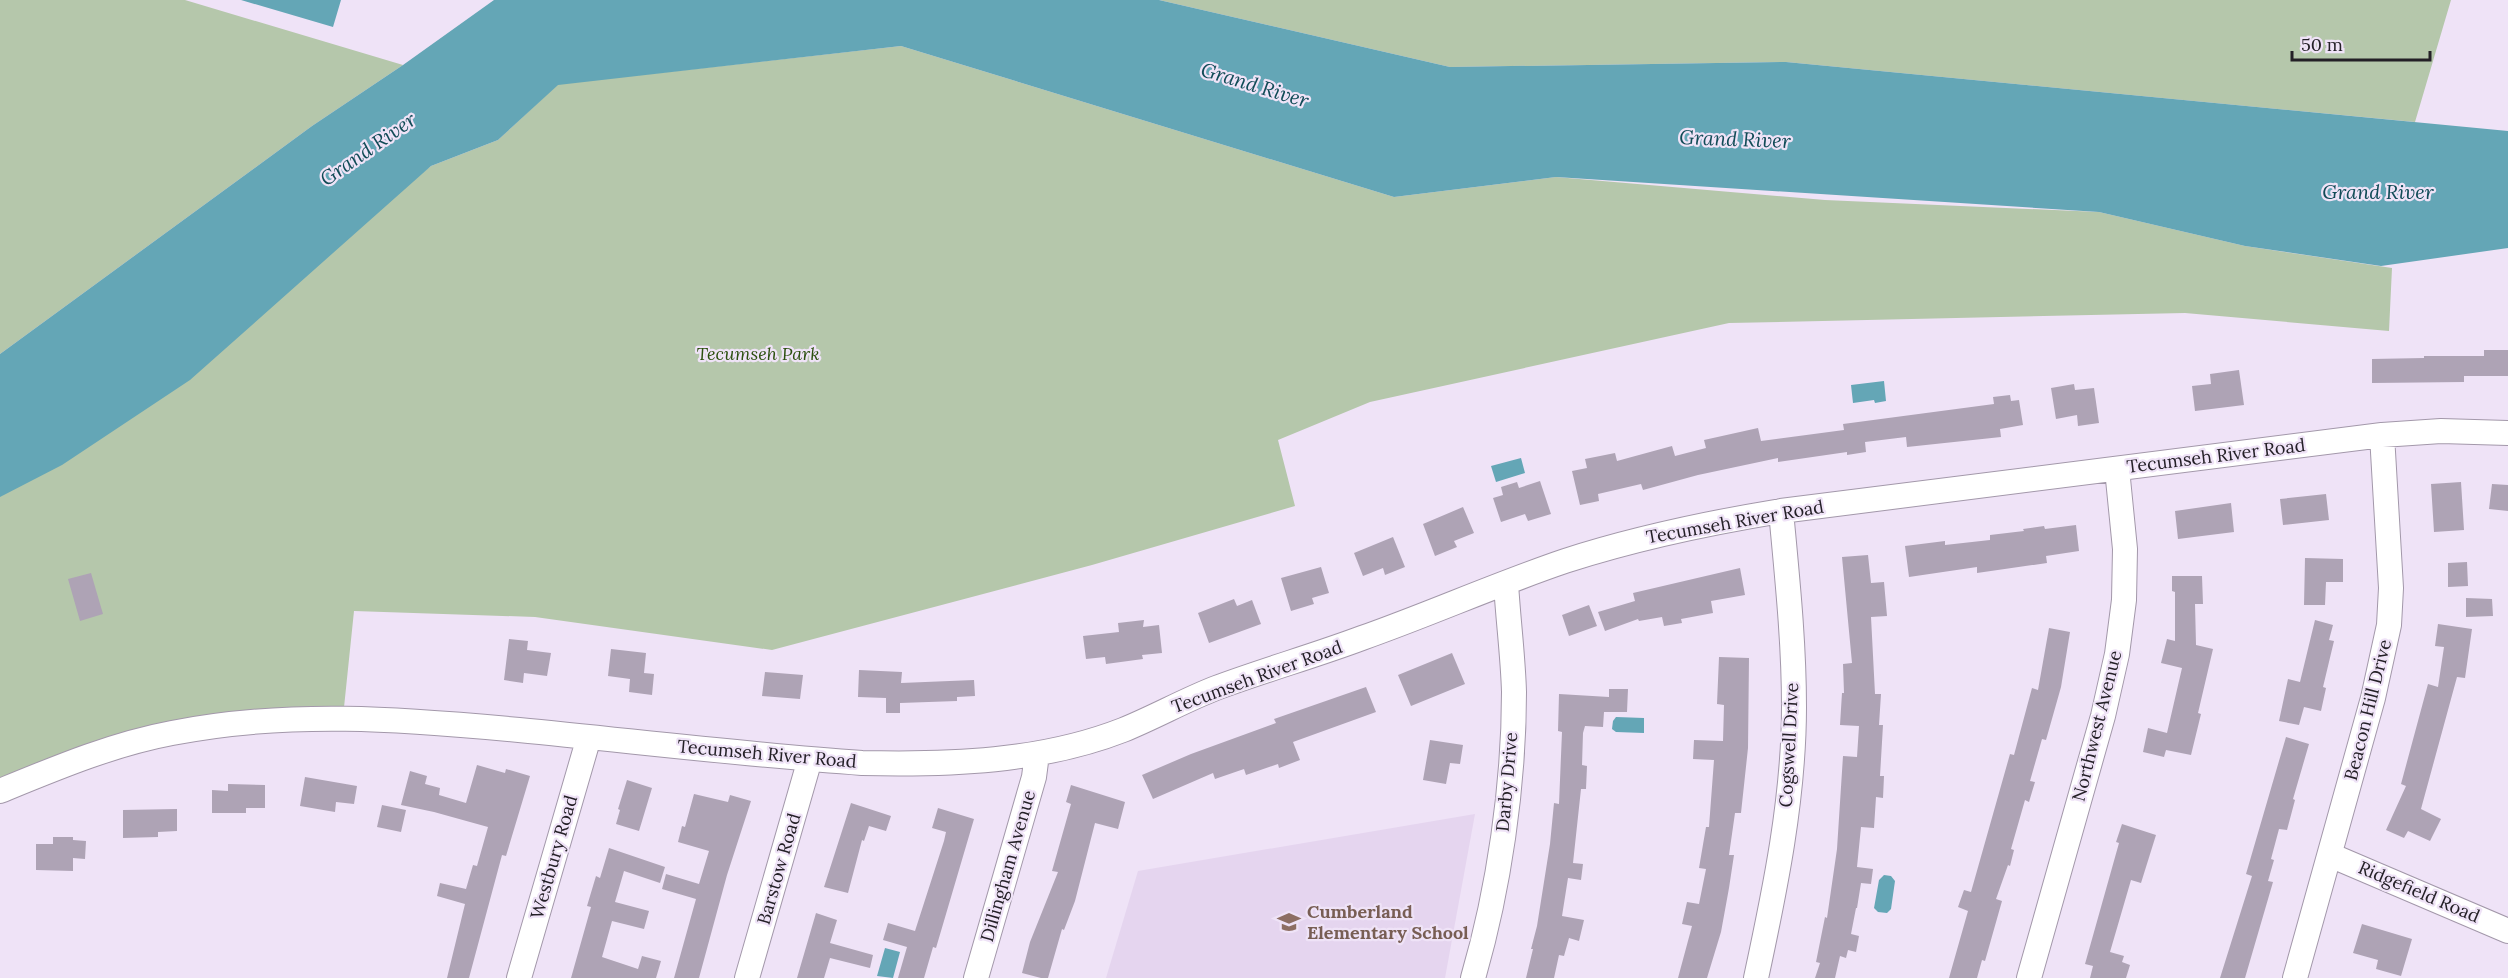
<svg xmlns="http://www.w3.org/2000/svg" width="2508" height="978" font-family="Lora,serif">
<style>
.built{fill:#e5d5ef}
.green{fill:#b5c7ab}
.water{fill:#64a6b6}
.building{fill:#aea3b5}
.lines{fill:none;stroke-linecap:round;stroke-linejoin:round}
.minor-casing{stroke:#a398aa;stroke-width:26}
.minor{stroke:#fff;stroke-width:24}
.labels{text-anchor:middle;stroke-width:4.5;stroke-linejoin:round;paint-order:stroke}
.park-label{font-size:18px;font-style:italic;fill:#2c500f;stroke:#efe3f7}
.street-label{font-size:18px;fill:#242027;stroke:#efe3f7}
.education-label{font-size:18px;font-weight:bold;fill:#785e54;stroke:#efe3f7;text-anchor:start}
.water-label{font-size:20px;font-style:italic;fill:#114b57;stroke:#efe3f7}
</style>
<rect width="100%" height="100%" fill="#efe3f7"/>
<path class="built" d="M1475,814L1445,978H1106L1138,871Z"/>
<path class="green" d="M0,0H185L403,65L312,126L0,354Z
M1159,0H2451L2415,122L1786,62L1450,67Z
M901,46L1394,197L1556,177L1825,200L2099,212L2245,246L2392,268L2389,331L2185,313L1729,323L1370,402L1278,440L1295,506L1092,565L772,650L535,617L354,611L343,717L236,723L0,791V495L431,166L498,140L558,84Z"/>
<path class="water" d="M241,0H341L333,27Z
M494,0H1159L1450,67L1786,62L2508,131V248L2381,266L2245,246L2099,212L1556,177L1394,197L901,46L558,85L498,140L431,166L190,380L62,465L0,497V354L312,126L403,65Z
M1884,381L1886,401L1875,403L1874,400L1853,403L1851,385Z
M1521,458L1525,473L1496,482L1491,466Z
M1616,717L1644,718V733L1616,732L1612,729L1613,721Z
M1884,875L1891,876L1895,881L1891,909L1887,913L1878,912L1874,908L1879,880Z
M885,948L900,952L893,978L877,976Z"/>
<path class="building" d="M2484,350H2508V376H2464V382L2372,383V359L2424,358V356H2484Z
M2239,370L2244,405L2195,411L2192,386L2211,384L2210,374Z
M2074,384L2075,390L2094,388L2099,423L2078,426L2077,415L2056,419L2051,388Z
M2010,395L2011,401L2019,400L2023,425L2000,429L2001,437L1907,447L1906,437L1865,442L1866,452L1847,455V452L1778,462V458L1698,475L1643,490L1641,484L1598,494L1599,501L1580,505L1572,471L1587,468L1585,459L1615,453L1617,461L1672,446L1675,456L1706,448L1704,440L1758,428L1761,441L1844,430L1843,424L1994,404L1993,397Z
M1540,481L1551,514L1528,521L1525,514L1501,522L1493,498L1503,495L1501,487L1517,482L1519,488Z
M2461,482L2464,530L2434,532L2431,484Z
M2492,484L2508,485V511L2489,509Z
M2326,494L2329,520L2283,525L2280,499Z
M2231,503L2234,532L2178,539L2175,511Z
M1463,507L1474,533L1454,541L1457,547L1435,556L1423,524Z
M2076,525L2079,551L2046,556L2047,563L1977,573V567L1909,577L1905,546L1945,541V545L1990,540V535L2024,531L2023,529L2044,526L2045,529Z
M1393,537L1405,567L1385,575L1383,568L1363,576L1354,553Z
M1868,555L1871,583L1884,582L1887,616L1871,617L1875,694H1881L1879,725H1883L1880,776H1884L1883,798L1876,797L1874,828L1861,827L1857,867L1873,869L1871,884L1861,883L1857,908H1856L1851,934L1859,936L1856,952L1848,950L1846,958L1840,956L1835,978H1815L1820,963L1816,962L1825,917L1827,918L1837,849L1843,756L1857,757L1859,726L1840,725L1842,693H1844L1843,664L1852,663L1842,557Z
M2305,558L2343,559V582H2326L2325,605H2304Z
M2467,562L2468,586L2448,587V563Z
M1321,567L1329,593L1312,598L1314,604L1291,611L1281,578Z
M1740,568L1745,595L1711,601L1713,613L1681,619L1682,623L1664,626L1662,617L1639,621L1638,619L1605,631L1598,612L1635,601L1633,593Z
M91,573L103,614L80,621L68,579Z
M2172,576H2202L2203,604H2195L2196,645L2213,649L2198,713L2201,714L2191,755L2166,750L2164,757L2143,752L2148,728L2167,733L2182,668L2161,663L2167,639L2175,641V592L2172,591Z
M2466,598L2492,599L2493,616L2466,617Z
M1234,599L1237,606L1252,600L1261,624L1209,643L1198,613Z
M1589,605L1597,626L1569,636L1562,615Z
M1144,620L1143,627L1159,625L1162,653L1142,655L1143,659L1106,664L1105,657L1086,659L1083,636L1119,632L1118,623Z
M2315,620L2333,625L2329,640L2334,641L2323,687L2326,688L2321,711L2304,707L2299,725L2279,721L2288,679L2300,682Z
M2438,624L2472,629L2465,678L2457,677L2421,809L2441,819L2430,841L2408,831L2404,838L2386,830L2406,786L2401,784L2428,684L2438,687L2444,647L2435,646Z
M2049,628L2070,632L2061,687L2046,740L2042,739L2030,781L2035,782L2029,802L2025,800L2011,849L2014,850L2010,866L2008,865L1996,899L2002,901L1985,961L1982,960L1977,978H1949L1968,911L1958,907L1964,890L1971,892L2010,754L2014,755L2032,688L2038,690Z
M509,639L528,641L527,650L551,653L547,676L524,673L523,683L504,680Z
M611,649L646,653L644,673L654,674L652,695L629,692L630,679L608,676Z
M1452,653L1465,684L1411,706L1398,675Z
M1719,657L1749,658L1748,748L1741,813H1735L1729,855H1734L1729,888L1721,932L1707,978H1678L1692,926L1682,924L1687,902L1699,904L1706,869L1699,868L1706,827H1709L1714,760L1693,759L1694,740L1723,741L1724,705L1717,704Z
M859,670L902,672L901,683L974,680L975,696L957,697V701L900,703V713H886V698L858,697Z
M765,672L803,675L800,699L762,696Z
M1366,687L1376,712L1293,742L1300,760L1279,768L1278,764L1246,775L1244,769L1215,779L1213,773L1153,799L1142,775L1191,754L1276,723L1274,719Z
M1609,689H1628L1627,712H1604L1603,727L1585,726L1583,733L1582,765L1587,766L1586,789H1581L1573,863L1583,864L1581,880L1568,878L1562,916L1584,920L1579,941L1569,938L1564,956L1559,955L1554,978H1526L1533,949H1531L1537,926L1550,844L1554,803L1559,804L1562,732L1558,731L1559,694L1609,697Z
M2286,737L2309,744L2293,799L2295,800L2287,830L2279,829L2271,859L2274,860L2268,881L2273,882L2245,978H2220L2252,876L2246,874Z
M1430,740L1463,745L1460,764L1450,763L1446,784L1423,780Z
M477,765L505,773L506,769L530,776L506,856L502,855L469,978H447L465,904L437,896L440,883L466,889L473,865L477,866L488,827L434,812L401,805L410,771L427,776L425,784L440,788L439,795L466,803Z
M305,777L357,786L354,804L336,802L335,812L300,806Z
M627,780L652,788L639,831L616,824L620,810L618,809Z
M228,784L265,785V808H246V813H212V790L228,791Z
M1071,785L1125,802L1118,829L1095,823L1075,901L1064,930L1062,929L1048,978H1041L1022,973L1030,942L1058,872L1052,871L1071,804L1066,802Z
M694,794L728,802L730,795L751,801L727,875L699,978H674L696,899L662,889L666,874L699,884L709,851L678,842L682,826L685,827Z
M851,803L891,816L886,831L869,826L864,841L862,840L848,893L824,887Z
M382,805L406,810L401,832L377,827Z
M938,808L974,819L936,948L933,947L924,978H898L907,947L883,940L888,923L915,931L944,841L946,832L932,828Z
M177,809V831L158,832V837L123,838V810Z
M2122,824L2156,835L2141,883L2131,880L2110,952L2124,956L2122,962L2130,965L2126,978H2090L2093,966L2085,964L2119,843L2116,842Z
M53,837H73V840L86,841L85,859L73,858V871L36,870V844H53Z
M609,848L665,867L660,883L624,871L615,902L649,911L644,929L612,921L602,957L638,969L642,956L661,961L656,978H571L591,907L587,906L596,876L600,878Z
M816,913L837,920L830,943L873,955L870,968L830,958L824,978H797Z
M2362,924L2412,939L2401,976L2376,969L2378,960L2353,953Z"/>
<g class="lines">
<g class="minor-casing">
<path id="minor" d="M0,791C56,768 113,744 172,733C289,710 402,719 519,730C633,741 748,755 862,763C950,765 1041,762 1123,730C1155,717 1185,700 1216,688C1264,670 1314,656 1362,638C1430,614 1497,584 1565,561C1636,538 1708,523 1781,511L2382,435L2441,431L2508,433
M2330,855L2508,931
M519,978L589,737
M747,978L810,759
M976,978L1034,777L1037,754
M1473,978C1499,889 1514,785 1514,692C1513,656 1508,619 1506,583
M1756,978C1775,890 1794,798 1794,707C1794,641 1787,576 1781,511
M2029,978L2103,716L2117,654L2124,600L2125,549L2117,469
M2295,978L2373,698L2389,625L2391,588L2382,435"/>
</g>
<use href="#minor" class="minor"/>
</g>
<defs>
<g id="school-bare" transform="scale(1.8)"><path d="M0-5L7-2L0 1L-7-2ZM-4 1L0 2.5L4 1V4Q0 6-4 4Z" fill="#8d6e63" stroke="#efe3f7" stroke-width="2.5" paint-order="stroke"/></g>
</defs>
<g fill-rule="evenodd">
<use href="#school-bare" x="1289" y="922"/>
</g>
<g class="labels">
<g class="park-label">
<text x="758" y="360">Tecumseh Park</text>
</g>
<g class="street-label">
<text transform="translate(2216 456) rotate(-7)" y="6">Tecumseh River Road</text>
<text transform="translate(1735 522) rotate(-10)" y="6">Tecumseh River Road</text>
<text transform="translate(1257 677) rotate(-20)" y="6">Tecumseh River Road</text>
<text transform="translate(2368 710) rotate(-76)" y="6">Beacon Hill Drive</text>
<text transform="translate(2097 726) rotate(-76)" y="6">Northwest Avenue</text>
<text transform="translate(1789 745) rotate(-87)" y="6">Cogswell Drive</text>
<text transform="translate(767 754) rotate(5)" y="6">Tecumseh River Road</text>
<text transform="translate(1507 782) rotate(-85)" y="6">Darby Drive</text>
<text transform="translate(554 857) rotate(-74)" y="6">Westbury Road</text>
<text transform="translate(1008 866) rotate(-74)" y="6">Dillingham Avenue</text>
<text transform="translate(779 869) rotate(-74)" y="6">Barstow Road</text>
<text transform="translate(2419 892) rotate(23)" y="6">Ridgefield Road</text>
</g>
<g class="education-label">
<text x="1307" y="918">Cumberland<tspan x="1307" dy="21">Elementary School</tspan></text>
</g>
<g class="water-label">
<text transform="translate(1255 85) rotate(17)" y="7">Grand River</text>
<text transform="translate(1735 139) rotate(2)" y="7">Grand River</text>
<text transform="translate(368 149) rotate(-35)" y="7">Grand River</text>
<text x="2378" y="199">Grand River</text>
</g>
</g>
<path d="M2292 51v9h138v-9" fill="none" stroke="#242027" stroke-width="3"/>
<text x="2301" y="51" font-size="18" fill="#242027" stroke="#efe3f7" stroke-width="4.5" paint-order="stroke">50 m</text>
</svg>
